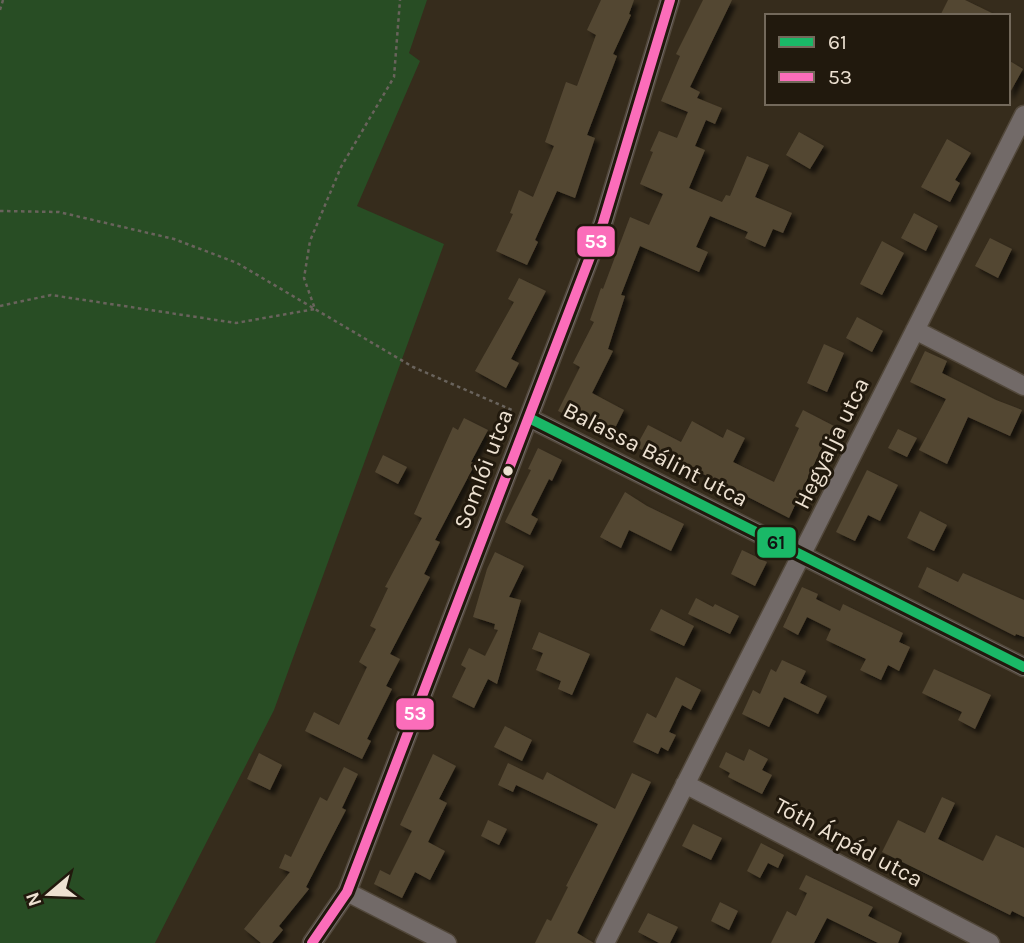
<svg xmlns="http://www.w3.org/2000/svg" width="1024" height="943" font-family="Karla,sans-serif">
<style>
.green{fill:#284d24}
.building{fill:#534733;filter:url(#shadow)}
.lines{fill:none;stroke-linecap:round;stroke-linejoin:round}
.minor-casing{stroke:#52483b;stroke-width:21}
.path{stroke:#69635c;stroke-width:2.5;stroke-dasharray:3.5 3.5;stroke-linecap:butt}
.minor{stroke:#726a68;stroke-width:18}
.bus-1-casing{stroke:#21190d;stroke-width:16}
.bus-2-casing{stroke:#21190d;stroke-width:16}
.bus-1{stroke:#1ab867;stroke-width:10}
.bus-2{stroke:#fb6dba;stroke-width:10}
.bus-dot{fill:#ede1d1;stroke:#21190d;stroke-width:2.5}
.labels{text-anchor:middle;stroke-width:6;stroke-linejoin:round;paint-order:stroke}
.street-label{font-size:23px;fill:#ede1d1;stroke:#21190d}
.line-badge{stroke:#21190d;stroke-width:2.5}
.badge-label{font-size:19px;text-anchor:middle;font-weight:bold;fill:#fff}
.pale-badge-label{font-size:19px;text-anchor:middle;font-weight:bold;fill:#111}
</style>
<defs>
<filter id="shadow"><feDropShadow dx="4.5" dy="4.5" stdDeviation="2" flood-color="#0009"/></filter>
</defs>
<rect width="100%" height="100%" fill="#362c1c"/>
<path class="green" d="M0,0H427L409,53L420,61L357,206L444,244L274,710L155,943H0Z"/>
<path class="building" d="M601,0H634L629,14L631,15L613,54L617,56L587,135L595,138L575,198L557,191L535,240L538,242L527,265L496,251L513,214L510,213L519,190L533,197L554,146L545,142L566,82L577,86L596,35L587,30Z
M703,0H732L690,87L700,92L697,98L722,108L715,124L706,120L695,146L705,150L689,188L722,202L726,195L730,196L747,156L769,165L755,197L792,213L783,233L773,229L765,247L745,238L748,232L710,216L696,247L708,252L699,272L640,246L621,295L625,296L608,349L613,351L592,393L624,410L611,436L558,411L580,367L573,363L594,322L590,320L601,288L603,289L630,217L649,225L663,194L640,184L653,152L650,151L659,131L677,138L688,112L661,101L680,56L676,54Z
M948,0H965L998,16H940Z
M1008,60L1023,69L1008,96Z
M799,132L824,146L810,169L786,155Z
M947,139L971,153L955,180L960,183L950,202L921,187Z
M914,213L938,226L926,251L901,238Z
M990,238L1012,249L998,278L975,266Z
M882,241L904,253L882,295L860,284Z
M519,278L546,291L511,359L519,363L506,388L475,371L514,302L508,299Z
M857,317L883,331L872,352L846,338Z
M824,344L844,353L827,392L807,383Z
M925,351L947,361L942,373L996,400L1022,410L1010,436L968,417L947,464L919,450L946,399L910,382Z
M803,410L834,426L827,442L825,441L789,518L662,453L660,459L636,447L648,425L681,442L692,421L723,438L727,429L745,438L733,462L774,482L799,428L795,426Z
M464,418L488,430L471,462L475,464L435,540L440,542L424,574L430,577L390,654L400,659L386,686L392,689L367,739L371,741L362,759L305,731L314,712L339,725L367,667L359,662L376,629L370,626L388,588L385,587L422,518L414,514L453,427L458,430Z
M898,429L917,438L907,457L888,448Z
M538,448L562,460L552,481L549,479L531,515L538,519L530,535L505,522L531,470L528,469Z
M383,455L407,467L398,484L375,472Z
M867,470L898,485L880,521L868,515L855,541L836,532Z
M625,492L647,506L684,524L671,551L629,530L621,548L600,537Z
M920,511L947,525L934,551L907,538Z
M742,550L767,562L755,586L731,574Z
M495,552L524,566L509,597L521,600L497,684L488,679L474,708L452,697L466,668L461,665L469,648L485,656L498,630L494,629L495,624L473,617L487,569Z
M927,567L958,582L963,573L1024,600V637L1016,634L1015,636L918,587Z
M802,587L818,594L816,599L840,611L843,604L903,633L899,642L910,647L899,671L888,665L881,680L860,670L866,659L826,640L831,629L807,617L798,635L783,627Z
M696,598L713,607L715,604L739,616L730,634L688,614Z
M661,609L694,626L684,646L650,630Z
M539,632L590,654L572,695L558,689L561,681L536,670L543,653L532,649Z
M782,660L806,671L800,683L827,696L818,714L784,697L769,727L742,714L753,690L760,694L771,669L776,672Z
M934,669L991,695L975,729L958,720L962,712L922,693Z
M676,677L701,690L691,710L682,705L669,732L676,735L668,751L661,747L658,754L633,742L647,713L656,718Z
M505,726L532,740L522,761L494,747Z
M749,749L768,759L762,770L772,775L762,794L728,777L730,773L719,767L726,752L744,761Z
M259,753L282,765L270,790L247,779Z
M433,754L456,766L439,799L447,803L428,842L445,851L430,880L415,872L402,898L374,884L380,870L390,875L412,831L400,825Z
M508,763L543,780L547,772L615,809L632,773L651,782L577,933L594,943H535L547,919L551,921L568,887L566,886L598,824L516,785L513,792L498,785Z
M344,767L358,774L342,808L346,810L306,887L309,889L279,926L283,930L272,943H261L244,929L290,872L279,868L285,854L291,857L320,797L327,801Z
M942,797L955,803L938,839L983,861L996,835L1024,848V917L1012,911L1010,915L882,852L898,820L925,833Z
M488,820L507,829L499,845L481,836Z
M693,824L722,838L711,860L682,846Z
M761,843L784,855L778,868L768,863L760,878L747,871Z
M806,875L873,907L868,916L902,933L898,943H878L827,918L814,943H771L787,911L796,916L807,893L799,889Z
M720,902L738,911L729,930L711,921Z
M648,913L678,927L670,943H659L638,932Z"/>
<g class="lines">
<g class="minor-casing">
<path id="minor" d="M915,330L1024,386
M529,418L1024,667
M685,784L990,943
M347,892L447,943
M312,943L347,892L603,223L670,0
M605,943L1024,115"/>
</g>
<path class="path" d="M0,10L3,0
M0,211L59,212L174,239L237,263L413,367L512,410
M0,306L51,295L236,323L315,309L304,278L310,241L341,167L394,77L400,0"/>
<use href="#minor" class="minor"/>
<g class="bus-1-casing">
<path id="bus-1" d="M529,418L1024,667"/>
</g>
<g class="bus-2-casing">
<path id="bus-2" d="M312,943L347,892L603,223L670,0"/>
</g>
<use href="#bus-1" class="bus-1"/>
<use href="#bus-2" class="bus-2"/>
</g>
<circle class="bus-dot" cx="508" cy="471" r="6"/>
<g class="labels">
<g class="street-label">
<text transform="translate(831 443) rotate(-64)" y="8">Hegyalja utca</text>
<text transform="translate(656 454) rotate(27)" y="8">Balassa Bálint utca</text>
<text transform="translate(483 469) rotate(-69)" y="8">Somlói utca</text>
<text transform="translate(849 842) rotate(28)" y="8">Tóth Árpád utca</text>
</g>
</g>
<g class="line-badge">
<rect x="576" y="225" width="40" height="33" rx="7" fill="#fb6dba"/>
<rect x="756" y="526" width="41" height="33" rx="7" fill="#1ab867"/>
<rect x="395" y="697" width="40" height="34" rx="7" fill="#fb6dba"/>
</g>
<g class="badge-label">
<text x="596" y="248">53</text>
<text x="415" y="720">53</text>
</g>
<g class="pale-badge-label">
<text x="776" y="549">61</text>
</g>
<rect x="765" y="14" width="245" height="91" fill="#21190d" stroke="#73695b" stroke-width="2"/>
<rect x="779" y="37" width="35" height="10" fill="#1ab867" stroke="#73695b" stroke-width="2"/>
<text x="828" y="49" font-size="21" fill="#ede1d1">61</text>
<rect x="779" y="72" width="35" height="10" fill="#fb6dba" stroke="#73695b" stroke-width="2"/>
<text x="828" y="84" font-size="21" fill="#ede1d1">53</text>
<g transform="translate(49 894) rotate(251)" stroke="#21190d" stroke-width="5" paint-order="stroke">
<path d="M0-5L12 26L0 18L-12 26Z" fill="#ede1d1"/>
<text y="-10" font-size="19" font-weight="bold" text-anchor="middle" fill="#ede1d1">N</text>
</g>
</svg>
